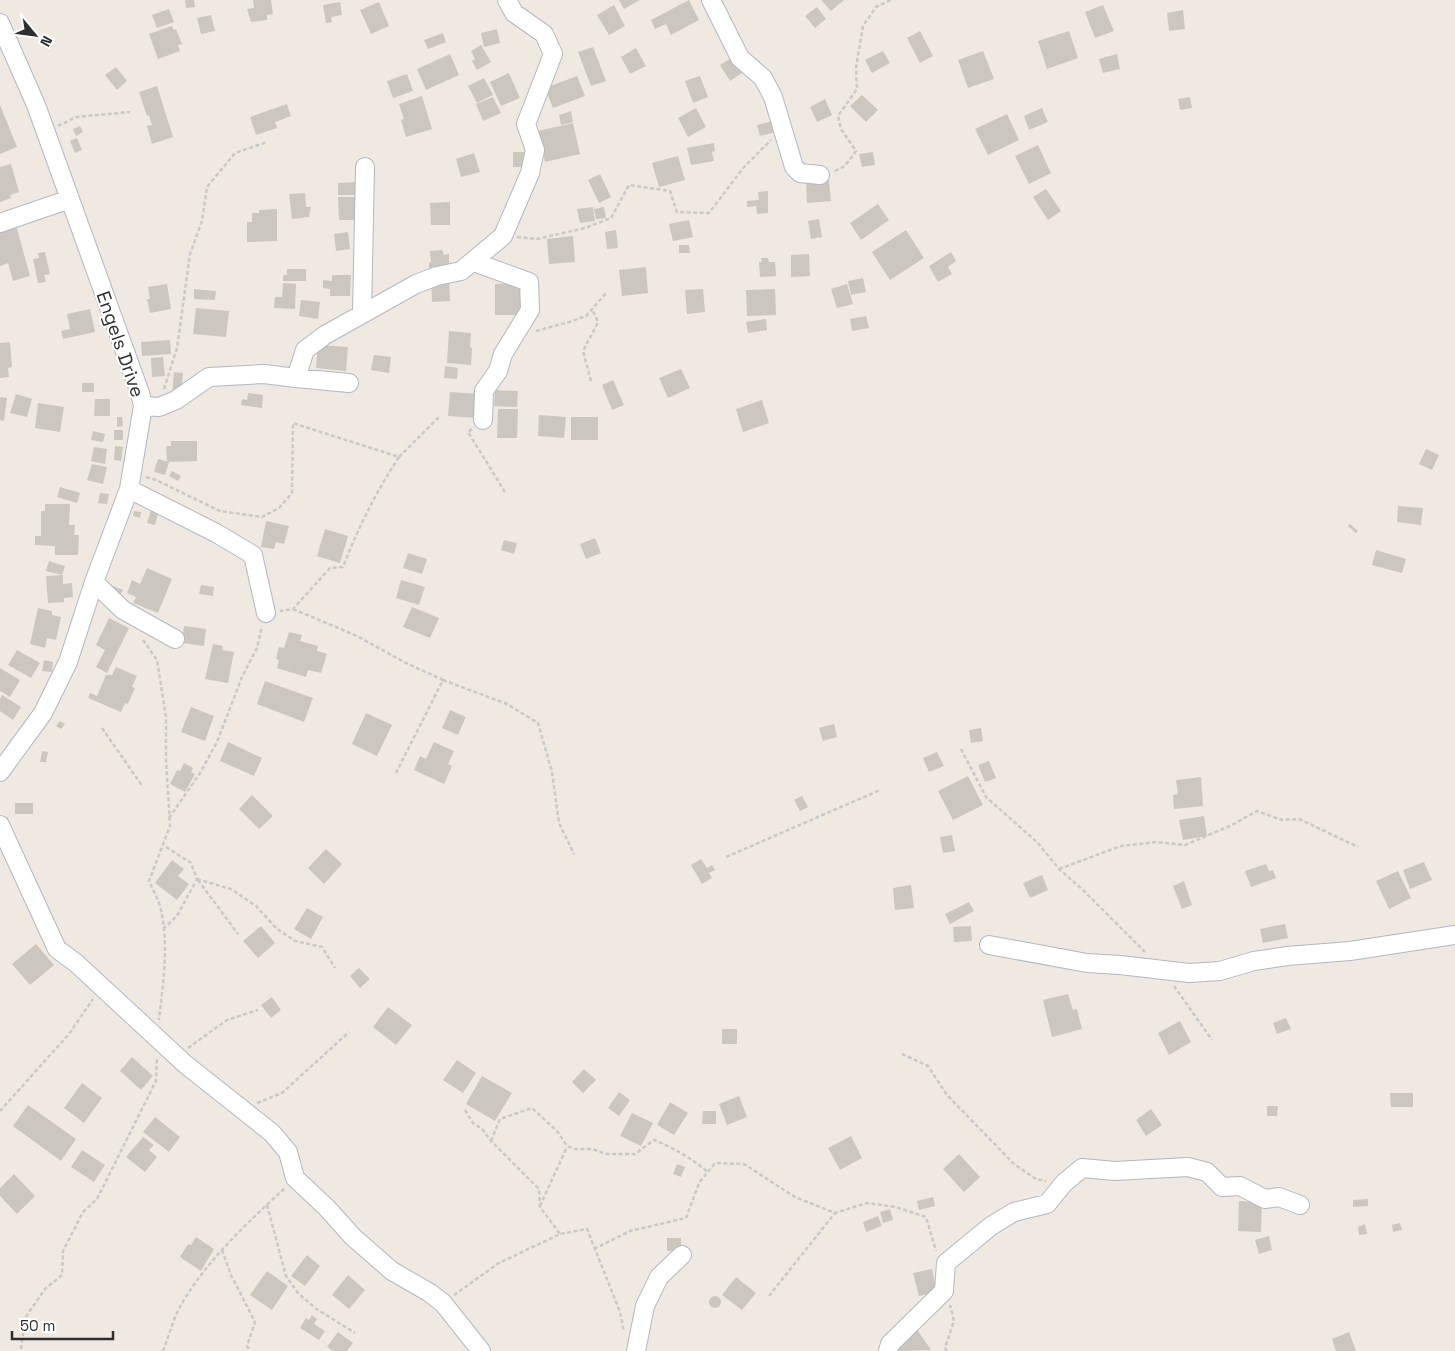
<svg xmlns="http://www.w3.org/2000/svg" width="1455" height="1351" font-family="'Space Grotesk',sans-serif">
<style>
.building{fill:#cbc7bf}
.lines{fill:none;stroke-linecap:round;stroke-linejoin:round}
.minor-casing{stroke:#b4b7c1;stroke-width:20}
.path{stroke:#c9c9c9;stroke-width:2.5;stroke-dasharray:4 2.5;stroke-linecap:butt}
.minor{stroke:#fff;stroke-width:18}
.labels{text-anchor:middle;stroke-width:4;stroke-linejoin:round;paint-order:stroke}
.street-label{font-size:19px;fill:#2e2e2e;stroke:#fff}
</style>
<rect width="100%" height="100%" fill="#efe9e1"/>
<path class="building" d="M185,0H194L195,7L186,8Z
M253,0H271L273,14L267,15V20L251,22L247,9L254,8Z
M619,0H640L624,9Z
M689,0L699,20L671,35L666,24L655,29L651,20Z
M821,0H844L831,11Z
M340,2L342,15L331,17L332,22L326,23L323,5Z
M379,2L389,26L371,34L360,10Z
M614,5L625,26L609,35L597,15Z
M1103,5L1114,31L1095,38L1085,12Z
M817,7L826,19L815,28L805,16Z
M169,9L174,22L157,28L152,15Z
M1183,10L1185,29L1169,31L1167,13Z
M211,15L215,31L201,34L197,18Z
M172,26L174,30L176,29L182,44L178,45L180,51L158,59L149,34Z
M497,29L500,43L484,47L481,33Z
M920,31L933,56L920,63L907,38Z
M1069,31L1078,58L1047,69L1038,41Z
M443,33L446,42L428,49L424,40Z
M481,45L491,62L477,70L472,61L475,59L471,51Z
M593,47L606,81L591,86L578,52Z
M636,48L646,66L630,74L621,57Z
M883,51L890,63L872,73L865,60Z
M983,51L994,79L968,88L958,60Z
M450,54L459,75L426,90L417,69Z
M1117,54L1120,69L1103,73L1099,59Z
M733,57L742,73L730,81L720,65Z
M116,67L127,81L117,90L105,75Z
M509,73L520,98L501,106L490,82Z
M407,74L413,91L393,98L387,81Z
M577,76L585,96L553,108L545,88Z
M700,76L708,97L693,103L685,81Z
M484,78L493,95L477,103L468,86Z
M157,86L173,137L152,144L147,126L152,125L149,115L147,116L139,92Z
M862,95L878,110L866,122L850,106Z
M422,96L432,129L406,137L401,120L404,119L399,104Z
M493,97L501,113L483,121L476,104Z
M1190,97L1192,108L1180,110L1178,99Z
M825,99L832,115L817,122L810,107Z
M287,104L291,116L275,122L277,128L256,135L250,117Z
M0,105L17,147L0,154Z
M696,108L706,127L688,137L678,118Z
M1042,108L1048,122L1029,130L1024,116Z
M571,111L573,122L561,125L559,115Z
M1007,114L1019,140L988,155L975,129Z
M773,121L776,132L760,136L757,125Z
M573,123L580,154L545,162L538,131Z
M80,126L83,132L76,136L73,129Z
M77,138L82,150L75,153L70,141Z
M714,143L715,151L712,152L714,161L691,165L687,148Z
M1038,145L1051,173L1029,184L1015,156Z
M513,152H529V167H513Z
M873,152L875,165L862,167L859,154Z
M474,153L480,172L461,177L456,159Z
M678,156L685,180L659,187L652,163Z
M11,164L19,192L10,195L11,198L0,202V167Z
M600,174L611,197L599,203L588,180Z
M829,180L831,201L807,203L806,182Z
M359,182V195H338V183Z
M1046,189L1061,211L1048,220L1033,197Z
M768,191V213L757,214L756,206L747,207V201L759,200L758,192Z
M305,193L306,207H311L309,217L292,219L289,194Z
M338,197H358L359,220H339Z
M450,202V225H431L430,203Z
M878,204L889,220L861,240L850,223Z
M593,207L595,221L580,223L577,209Z
M604,207L606,218L596,219L594,209Z
M277,209V241L247,242V222H252V213H259V210Z
M819,219L822,237L811,239L808,221Z
M689,220L693,237L673,241L669,224Z
M16,225L30,276L13,281L8,263L0,266V230Z
M616,230L618,248L607,249L605,232Z
M906,230L924,258L890,280L872,252Z
M348,232L350,249L336,251L334,234Z
M573,236L575,262L549,264L547,239Z
M679,245H689L690,253H679Z
M442,250L444,255L449,254V273H429V263L431,262L430,251Z
M45,252L50,274L44,275L46,282L38,283L33,259L39,258L38,253Z
M951,252L956,261L948,267L952,274L938,282L929,266Z
M809,254L810,276L791,277V255Z
M761,258H768L769,262H775L776,276L760,277L759,262H762Z
M646,267L648,293L622,296L619,270Z
M287,269H306V281H283V275H287Z
M332,275H351L350,296H330V289L323,288V280L332,281Z
M863,278L866,292L851,295L848,281Z
M449,280L450,301L432,302L431,281Z
M283,283L296,284L295,309L274,308L275,297H282Z
M522,283L523,315H495V284Z
M167,284L171,309L150,313L147,299H150L148,287Z
M847,284L853,304L837,308L831,289Z
M194,289L216,291L215,300L194,299Z
M703,289L705,312L687,314L685,290Z
M775,289L776,315L747,316L746,290Z
M301,300L320,302L318,319L299,316Z
M196,308L229,311L226,337L193,334Z
M90,309L95,332L63,339L61,331L70,329L67,314Z
M866,316L869,328L852,331L850,319Z
M766,319L767,330L748,333L746,322Z
M449,331L471,333L470,347L472,348L471,365L447,363Z
M170,340L171,354L142,356L141,342Z
M10,342L12,367L8,368L9,377L0,378V343Z
M318,345L348,347L346,371L316,368Z
M374,355L391,357L389,373L371,370Z
M163,357L165,376L152,377L151,358Z
M445,366L458,368L457,379L444,378Z
M681,369L690,388L668,398L659,378Z
M174,372L183,373L181,394H172Z
M613,380L624,405L612,410L602,385Z
M82,383H94V392H82Z
M495,390L518,391L517,407L494,406Z
M450,392L480,394L478,418L448,416Z
M248,393L263,395L262,408L241,405L242,399L247,400Z
M16,394L32,399L27,417L10,413Z
M0,397L7,398L4,421L0,420Z
M95,399H110V416H94Z
M762,400L769,423L743,432L736,409Z
M38,403L64,407L60,432L35,428Z
M498,409H518L517,438H497Z
M539,415L566,417L564,438L538,436Z
M117,417H122L123,426L117,427Z
M571,417H598V440H571Z
M114,430H123V440H114Z
M93,431L105,434L103,442L91,440Z
M171,441H197V461L167,462L166,446H171Z
M115,446L123,447L121,461L114,460Z
M94,447L107,449L105,464L91,461Z
M1426,449L1439,455L1432,470L1419,464Z
M158,459L169,462L165,475L154,472Z
M92,464L107,467L103,484L87,480Z
M172,471L181,476L178,481L169,476Z
M60,487L80,493L77,503L57,497Z
M100,493L109,494L107,504L98,503Z
M45,504H70L69,525H75L74,535H79L78,555H55V546L35,545V536H41V511H45Z
M1398,506L1423,508L1421,525L1397,522Z
M152,507L159,509L155,525L147,523Z
M134,511L141,512L140,518L133,516Z
M266,521L289,526L284,544L276,542L274,549L261,547Z
M1350,524L1358,531L1356,533L1348,526Z
M325,529L348,536L340,563L317,556Z
M595,538L601,553L586,559L580,544Z
M504,540L517,543L514,554L501,550Z
M1376,550L1406,559L1402,573L1372,565Z
M408,553L427,559L422,574L403,568Z
M49,561L65,566L62,575L46,571Z
M147,568L172,579L158,613L133,603L136,597L127,593L132,580L140,584Z
M63,575V584L72,583L73,597L64,598V602L48,603L46,576Z
M401,580L425,587L419,605L396,598Z
M201,585L214,587L213,596L199,594Z
M113,586L123,590L118,598L109,594Z
M412,607L439,618L430,638L403,627Z
M38,608L52,611V615L61,617L56,640L47,638L45,648L30,644Z
M109,618L129,628L107,673L96,667L105,650L96,645Z
M184,626L206,629L204,646L182,643Z
M289,632L302,635L300,641L318,646L317,651L327,654L321,673L308,670L306,677L277,668L279,660L276,659L279,647L284,648Z
M213,644L223,646L222,650L234,652L228,683L205,679Z
M17,650L40,663L31,678L8,665Z
M44,660L53,662L52,672L42,671Z
M116,667L137,676L132,687L135,688L128,704L125,703L121,712L88,698L90,693L97,696L106,675H112Z
M0,668L20,680L10,697L0,691Z
M265,681L313,698L304,722L257,704Z
M2,695L21,707L13,720L0,711V699Z
M191,707L214,716L205,741L181,732Z
M450,710L466,717L458,735L442,728Z
M366,713L392,725L377,756L352,744Z
M60,721L65,724L61,729L56,726Z
M834,724L837,737L823,741L819,728Z
M981,728L983,741L971,743L969,730Z
M228,742L262,758L254,776L220,761Z
M434,742L454,751L448,764L452,766L444,784L414,770L420,756L426,759Z
M42,751L48,752L46,762H40Z
M937,752L944,766L929,772L923,758Z
M989,761L996,778L985,782L978,765Z
M184,763L193,768L191,772L195,774L185,792L170,784L177,770L180,771Z
M968,776L983,805L953,820L938,791Z
M1201,777L1203,806L1174,809L1173,795L1178,794L1176,780Z
M252,795L273,816L259,829L239,809Z
M802,796L808,807L800,811L794,800Z
M15,803H33V814H15Z
M1204,816L1207,836L1183,840L1179,820Z
M952,835L955,851L943,853L940,837Z
M326,849L342,864L324,884L308,868Z
M701,859L707,868L712,865L715,870L709,873L712,878L702,884L691,865Z
M172,860L184,869L178,876L189,884L177,900L155,883Z
M1424,862L1432,880L1410,889L1403,870Z
M1266,864L1269,871L1273,870L1276,878L1251,887L1245,871Z
M1398,871L1411,898L1389,909L1376,881Z
M1042,875L1048,890L1030,898L1023,883Z
M1184,881L1192,905L1182,909L1173,886Z
M911,885L914,908L895,910L893,888Z
M969,902L974,911L950,924L945,914Z
M307,908L323,917L311,939L294,929Z
M1285,924L1288,938L1263,943L1260,929Z
M261,926L275,943L258,958L243,941Z
M971,926L972,941L954,942L953,927Z
M36,944L54,965L30,985L12,964Z
M359,968L370,979L360,988L350,976Z
M1068,994L1073,1010L1077,1009L1082,1029L1052,1037L1043,1000Z
M272,997L281,1010L271,1018L261,1005Z
M388,1007L412,1025L396,1045L373,1027Z
M1286,1018L1291,1029L1277,1034L1273,1023Z
M1180,1021L1191,1042L1169,1055L1158,1033Z
M722,1029H737V1044H722Z
M132,1057L153,1076L141,1090L120,1071Z
M457,1060L476,1073L463,1093L443,1080Z
M584,1069L596,1080L583,1093L572,1082Z
M482,1076L512,1093L495,1121L466,1104Z
M82,1083L102,1098L84,1123L64,1108Z
M619,1092L630,1100L619,1116L608,1108Z
M1390,1093H1413V1107H1391Z
M739,1096L747,1117L727,1125L719,1104Z
M670,1102L688,1113L674,1135L657,1125Z
M28,1105L76,1139L61,1161L13,1126Z
M1267,1106H1278L1277,1116H1267Z
M1151,1109L1162,1125L1146,1136L1136,1120Z
M703,1111H716V1124H702Z
M632,1113L653,1123L641,1146L620,1136Z
M155,1117L180,1137L169,1152L143,1132Z
M851,1136L862,1158L840,1170L828,1148Z
M143,1137L154,1145L149,1150L157,1157L145,1172L126,1157Z
M82,1150L105,1165L94,1182L71,1167Z
M959,1154L980,1177L964,1192L943,1169Z
M677,1164L685,1167L681,1177L673,1174Z
M14,1174L35,1196L17,1214L0,1196V1188Z
M933,1197L935,1206L919,1210L917,1201Z
M1368,1199V1206L1353,1207V1200Z
M1239,1201L1262,1202L1261,1232L1238,1231Z
M890,1209L893,1220L883,1223L880,1212Z
M878,1216L882,1226L866,1232L863,1222Z
M1400,1223L1402,1230L1393,1232L1392,1225Z
M1365,1224L1367,1234L1359,1235L1358,1227Z
M1269,1236L1272,1250L1259,1254L1255,1240Z
M196,1237L214,1249L201,1271L180,1257L188,1244L191,1245Z
M667,1238H681V1251H667Z
M307,1255L320,1266L305,1286L291,1276Z
M932,1269L937,1292L919,1296L913,1273Z
M267,1271L288,1286L272,1310L250,1295Z
M348,1275L365,1290L349,1309L332,1295Z
M736,1277L756,1293L742,1310L722,1295Z
M709 1302a6 6 0 1 1 12 0a6 6 0 1 1-12 0Z
M312,1315L317,1319L314,1324L325,1331L319,1340L300,1328L306,1318L309,1320Z
M916,1328L931,1350L898,1351L895,1346Z
M338,1332L353,1343L347,1351H333L327,1347Z
M1349,1332L1356,1351H1336L1332,1339Z"/>
<g class="lines">
<g class="minor-casing">
<path id="minor" d="M711,0L740,58L763,78L773,97L794,167L800,173L820,175
M0,23L36,105L140,393L143,406L129,489L94,582L68,662L43,713L0,772
M0,223L70,199
M474,262L529,282L530,310L503,354L498,371L484,391L483,420
M362,314L365,167
M296,378L349,383
M143,406L159,407L176,400L209,377L264,374L296,378L305,350L325,335L416,284L437,276L461,271L503,236L530,173L535,150L526,124L553,54L544,34L514,13L507,0
M129,489L216,533L253,555L266,613
M94,582L123,610L175,639
M0,825L57,949L76,963L185,1064L272,1133L288,1152L295,1178L327,1208L353,1237L392,1271L430,1293L443,1303L481,1351
M989,945L1087,963L1120,965L1189,973L1220,971L1254,961L1287,956L1350,951L1455,935
M636,1351L645,1306L659,1277L682,1255
M888,1351L890,1344L944,1291L946,1263L991,1226L1014,1212L1047,1204L1064,1183L1082,1168L1115,1171L1188,1167L1207,1172L1222,1187L1240,1186L1265,1199L1279,1197L1300,1205"/>
</g>
<path class="path" d="M58,126L76,117L130,112
M835,171L845,166L856,151L841,129L838,116L857,89L856,67L863,26L876,7L891,0
M517,237L537,239L585,228L611,218L629,185L670,191L677,212L709,213L744,167L771,140
M536,331L569,322L586,316L607,292
M591,381L583,351L598,322L592,309
M164,389L177,348L190,254L202,221L207,187L235,153L267,142
M472,429L468,432L505,492
M399,457L439,417
M146,477L156,480L220,511L262,517L279,508L292,493L293,423L399,457C376,492 358,528 343,567L330,568L293,609L280,611
M293,609L357,636L406,663L443,680L396,773
M143,640L157,660L166,717V760L170,826L149,881C153,890 159,900 161,910C169,946 163,984 159,1020
M443,680L507,704L538,723L552,772L559,823L574,854
M102,728L143,787
M961,749L986,797L1037,842L1059,869L1084,891L1145,952
M169,818L200,773L217,742L242,677L257,648L262,626
M726,857L880,790
M1059,869L1121,846L1156,842L1185,845L1232,825L1257,811L1282,820L1299,819L1358,847
M197,879L231,889L256,906L276,928L295,941L322,947L335,968
M198,880L238,934
M163,929L177,916L197,879L191,863L163,845
M1174,986L1212,1040
M188,1048L227,1020L258,1010
M902,1054L928,1066L947,1095L1014,1164L1036,1179L1046,1181
M257,1103L282,1093L349,1032
M465,1110L473,1123L482,1129L491,1141L539,1189L540,1207L560,1234
M0,1111L69,1034L93,999
M491,1141L500,1119L532,1108L557,1131L567,1146L575,1149H592L607,1154H635L654,1140C674,1148 691,1158 708,1172
M267,1205L286,1276L298,1293L315,1308L355,1333
M540,1206L567,1147
M594,1249L630,1231L686,1218L699,1183L715,1163L744,1164L795,1197L835,1213L867,1203L896,1207L926,1217L936,1251
M222,1250L231,1275L255,1322L247,1346L250,1351
M454,1295L499,1263L560,1234L587,1229L620,1312L624,1332
M769,1296L835,1213
M21,1349L25,1318L45,1289L62,1275L63,1251L83,1212L97,1199L156,1081L157,1058
M163,1351C169,1336 173,1319 181,1305C207,1260 247,1223 285,1188
M947,1351L945,1348L954,1321L950,1305"/>
<use href="#minor" class="minor"/>
</g>
<g class="labels">
<g class="street-label">
<text transform="translate(121 344) rotate(71)" y="7">Engels Drive</text>
</g>
</g>
<g transform="translate(35 35) rotate(119)" stroke="#ffffff" stroke-width="4" paint-order="stroke">
<path d="M0-4L9 19L0 12L-9 19Z" fill="#2e2e2e"/>
<text y="-8" font-size="14" font-weight="bold" text-anchor="middle" fill="#2e2e2e">N</text>
</g>
<path d="M12 1331v8h101v-8" fill="none" stroke="#2e2e2e" stroke-width="2.5"/>
<text x="20" y="1331" font-size="15" fill="#2e2e2e" stroke="#ffffff" stroke-width="4" paint-order="stroke">50 m</text>
</svg>
